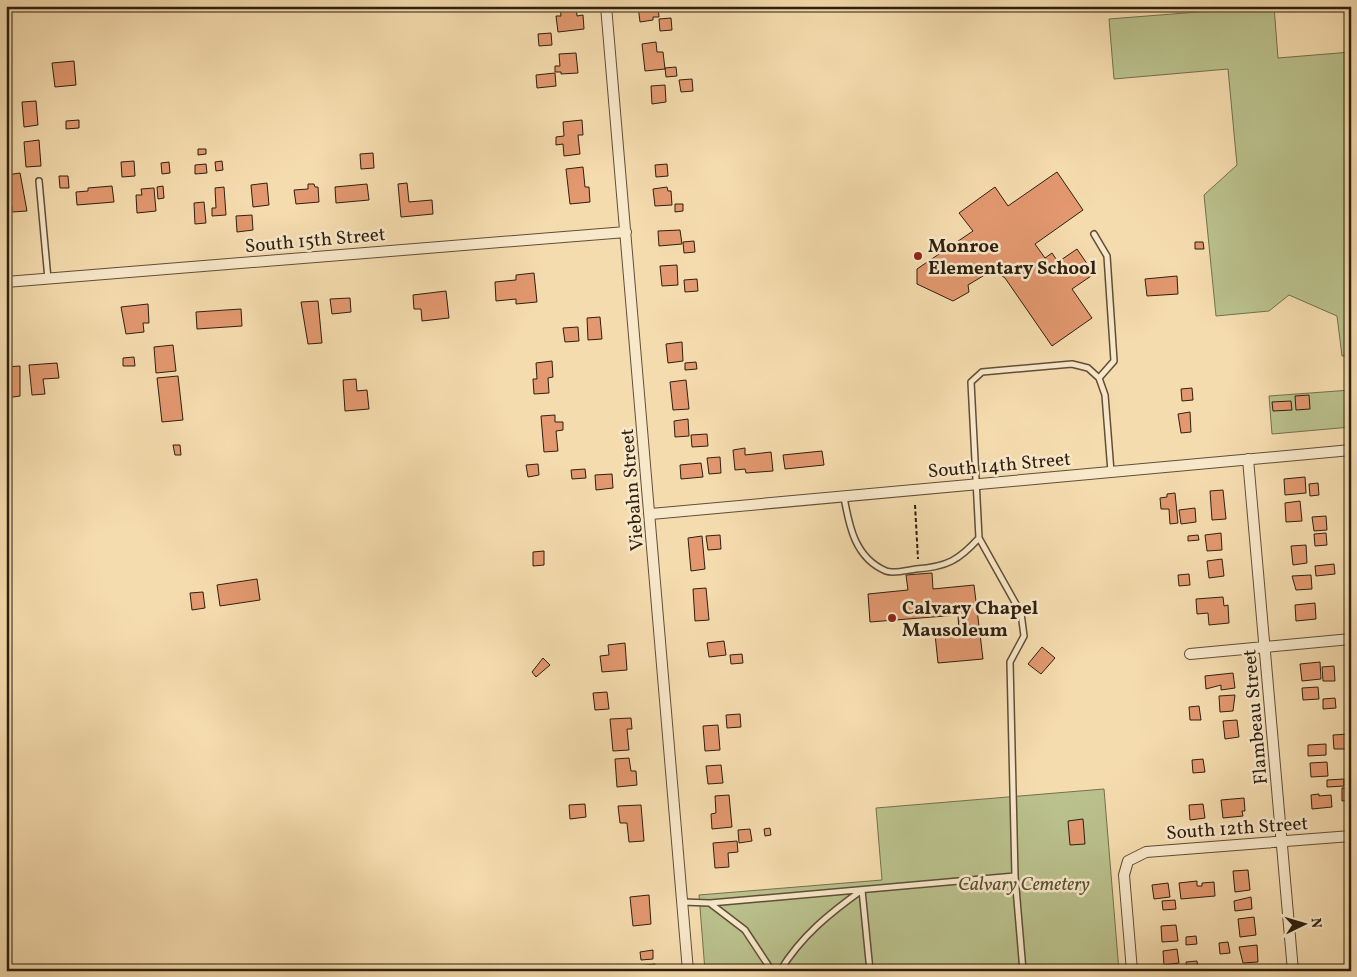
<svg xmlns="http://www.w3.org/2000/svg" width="1357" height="977" font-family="Vollkorn,serif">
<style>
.green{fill:#bac18c;stroke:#74704e}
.building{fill:#e3986f;stroke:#2e1f0f}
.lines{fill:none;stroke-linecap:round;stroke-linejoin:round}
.lane-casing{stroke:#604e37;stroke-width:8}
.street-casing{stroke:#604e37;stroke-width:12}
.path{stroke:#2e1f0f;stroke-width:2;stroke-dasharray:4 2.5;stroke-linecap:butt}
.lane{stroke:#f8e8ca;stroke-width:5}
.street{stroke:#f8e8ca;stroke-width:10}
.poi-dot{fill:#8f2418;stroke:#f8e8ca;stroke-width:2}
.labels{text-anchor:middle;stroke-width:5;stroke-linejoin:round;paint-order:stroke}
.street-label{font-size:19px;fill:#2e1f0f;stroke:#f8e8ca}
.poi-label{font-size:19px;font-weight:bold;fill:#2e1f0f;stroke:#f8e8ca;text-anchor:start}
.park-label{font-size:19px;font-style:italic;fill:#585034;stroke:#f8e8ca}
</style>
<rect width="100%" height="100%" fill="#f5dcae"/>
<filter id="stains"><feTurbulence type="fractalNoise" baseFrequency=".004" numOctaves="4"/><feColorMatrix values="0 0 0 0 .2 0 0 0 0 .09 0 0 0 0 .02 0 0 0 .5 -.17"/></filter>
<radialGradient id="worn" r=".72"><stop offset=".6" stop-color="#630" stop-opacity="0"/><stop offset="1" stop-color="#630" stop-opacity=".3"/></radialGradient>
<path class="green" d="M1274,6L1278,58L1351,52V355L1342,356L1337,316L1289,295L1269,311L1216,316L1204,195L1237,165L1228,69L1114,79L1109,19Z
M1351,390V427L1272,434L1269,396Z
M1104,789L1119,971H705L699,895L882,880L876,808Z"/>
<path class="building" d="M560,6H576L577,16L583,15L584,29L558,32L556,16H561Z
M638,6H658L659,17H653V20L640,22Z
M671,18L672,30L660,31L659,19Z
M551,33L552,45L539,46L538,34Z
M656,42L657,52H663L665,69L645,71L642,44Z
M576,53L578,73L561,74V72H555V66H560L559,54Z
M74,61L76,85L55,87L52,63Z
M676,67L677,76L666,77L665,68Z
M555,73L556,86L537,88L536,75Z
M692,79L693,91L681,92L679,80Z
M665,85L666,102L652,104L651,86Z
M36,101L38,125L24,127L22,102Z
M79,120V128L66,129V121Z
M582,120L583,135H578L580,154L564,156L563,144L556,145V137L564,136L563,122Z
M39,140L41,166L26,167L24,142Z
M198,149H206V154L198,155Z
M373,153L374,168L361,169L360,154Z
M134,161L135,176L122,177L121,162Z
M222,161L223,170L216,171L215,162Z
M169,162L170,173L162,174L161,163Z
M206,164L207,173L195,174V165Z
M667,164L668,176L656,177L655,165Z
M583,167L585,187H589L590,202L570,204L566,169Z
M1057,172L1083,210L1035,244L1045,258L1052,253L1058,262L1077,249L1094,274L1072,289L1092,318L1052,346L1005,278L993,270L968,285L969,292L953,301L917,284V269L973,231L959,213L995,187L1008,206Z
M20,173L27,211L12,212V206H6L7,175Z
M59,176H68L69,188H60Z
M267,183L269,205L253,207L251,185Z
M407,183L409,202L432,200L433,214L401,217L398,184Z
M308,184H314L315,187H318L319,202L296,204L294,190L308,189Z
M367,184L369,200L336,203L335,187Z
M112,186L114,202L77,205L76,192L88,191V188Z
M163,186L164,198L158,199L157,187Z
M224,187L226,215L212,216V208H216L215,188Z
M667,187L668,191H671L672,205L655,206L653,189Z
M154,188L156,211L137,213L136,195H142L141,189Z
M204,202L206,223L195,224L194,203Z
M675,204H683V211L675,212Z
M252,215L253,230L237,232L236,216Z
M680,230L682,244L659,246L658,231Z
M694,241L695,252L684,253L683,242Z
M1195,242H1203L1204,249H1195Z
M677,265L678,285L662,286L660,266Z
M534,273L537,302L516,304V299L496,301L495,282L516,280V275Z
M1177,276L1178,294L1147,296L1145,279Z
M697,279L698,291L685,292L684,280Z
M446,291L449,318L422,321L421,309H414L413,295Z
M350,298L351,312L332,314L330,299Z
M318,301L322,343L308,344L301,302Z
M148,304L149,323H143L144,332L126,334L121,307Z
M241,309L242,326L197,329L196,312Z
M600,317L602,339L588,340L587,318Z
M578,327L579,341L565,342L563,328Z
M682,342L683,361L668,363L666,344Z
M173,345L176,371L156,373L154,347Z
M134,357L135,366H123V358Z
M552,361L553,377L548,378L549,393L534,394L533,379H537L536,363Z
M696,362L697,369L685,370V363Z
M57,363L59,378L43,379L45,394L32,395L29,365Z
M20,366V396L6,398V367Z
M178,376L183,420L162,422L157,378Z
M356,379L357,391L367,390L369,409L345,411L343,380Z
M686,380L689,409L673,410L670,382Z
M1192,388L1193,400L1182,401L1181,389Z
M1309,395L1310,409L1296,410L1295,396Z
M1291,401L1292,410L1273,411L1272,402Z
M1190,412L1191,432L1181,433L1178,414Z
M555,415V422H563V430L556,431L558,451L544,452L541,416Z
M688,419L689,436L675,437L674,421Z
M707,434L708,446L692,447L691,435Z
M173,445H180L181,455H175Z
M745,448V455L771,452L773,471L746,473L745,469L735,470L733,450Z
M822,451L824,465L785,469L783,455Z
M720,457L721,473L709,474L707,458Z
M701,463L703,477L681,479L680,465Z
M538,464L539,475L528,477L526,465Z
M585,469L586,478L572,479L571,470Z
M612,474L613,488L596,490L595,475Z
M1305,477L1306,493L1285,495L1284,479Z
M1318,483L1319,495L1310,496L1309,484Z
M1223,490L1226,519L1212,520L1210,491Z
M1175,493L1178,523L1170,524L1169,509H1161L1160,498L1167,497V494Z
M1300,501L1302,521L1286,522L1285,503Z
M1195,508L1196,522L1181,524L1179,510Z
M1326,516L1327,530L1314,531L1312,517Z
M1221,533L1222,550L1207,551L1205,535Z
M1326,533L1327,545L1315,546L1314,534Z
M720,535L721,549L708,550L706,536Z
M1198,535L1199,540L1188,541V536Z
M702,536L705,569L691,571L688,538Z
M1306,545L1307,563L1293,565L1291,546Z
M544,551V565L533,566V552Z
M1222,559L1224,576L1209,578L1207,561Z
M1334,564L1335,574L1316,576L1315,566Z
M932,573L933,589L974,585L983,659L938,663L935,634L959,632L958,615L870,622L868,594L908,590L906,575Z
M1189,574L1190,585L1179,586L1178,575Z
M1311,575L1312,589L1296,590L1292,576Z
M257,579L260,600L220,606L217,585Z
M706,588L709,620L695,621L693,589Z
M203,592L205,608L192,610L190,593Z
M1223,597L1224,606L1228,605L1229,623L1209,625L1208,613L1197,614L1196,599Z
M1315,603L1316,619L1296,621L1295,605Z
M724,641L726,655L709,657L707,643Z
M625,643L627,670L602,672L600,656L609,655L608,645Z
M1042,647L1055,658L1041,674L1028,664Z
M742,654L743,663L731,664L730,655Z
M543,658L550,665L536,677L532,672Z
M1320,662L1321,679L1302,681L1300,664Z
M1334,666L1335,681H1323L1322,667Z
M1233,673L1235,688L1221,690V685L1206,689L1205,676Z
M1318,687L1319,699L1303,700L1302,688Z
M607,692L609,709L595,710L593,693Z
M1235,695L1233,711L1220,712L1219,696Z
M1335,698L1336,708L1323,709V699Z
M1199,706L1201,720H1190L1189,707Z
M740,714L741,727L727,728L726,715Z
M631,718L632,729H627L629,750L613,751L610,719Z
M1237,720L1239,737L1225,739L1223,721Z
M718,725L720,750L705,751L703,726Z
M1349,734L1350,749H1334L1333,735Z
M1326,744V755L1308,756V745Z
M629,758L631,771H636L637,785L617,787L615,759Z
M1203,759L1205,772L1193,773L1192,760Z
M1327,762L1328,776L1311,777L1310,763Z
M721,765L723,783L708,784L706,766Z
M1344,779V786L1327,787V780Z
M1342,788H1351V800L1342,801Z
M1319,794V796L1331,795L1332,807L1312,809L1311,795Z
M729,795L732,827L712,829L711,814L716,813L715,796Z
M1244,798L1245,811H1242L1243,816L1223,818L1221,800Z
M585,804L586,817L570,819L569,805Z
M1203,804L1205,818L1190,820L1189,805Z
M641,805L644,841L629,842L627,823H620L618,806Z
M1083,819L1085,844L1070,845L1068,821Z
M770,828L771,835L765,836L764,829Z
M750,829L752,841L739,843L738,830Z
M737,841L738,852L728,853L729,867L715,868L713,843Z
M1248,870L1250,890L1235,892L1233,871Z
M1197,881V886H1202V883L1214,882L1215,896L1181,899L1179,883Z
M1168,883L1170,897L1154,899L1152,885Z
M649,895L651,924L633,926L630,897Z
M1251,897L1252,909L1235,911L1234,901Z
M1175,900L1176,909L1163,910L1162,901Z
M1254,917L1256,935L1240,937L1238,919Z
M1176,925L1178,941L1162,942L1161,926Z
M1196,936L1197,944L1186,945V937Z
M1228,942L1230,953L1220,954L1219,943Z
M1257,945L1258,962L1243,963L1239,947Z
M1177,949L1179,963L1164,965L1163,951Z
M653,950V959L641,960L640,952Z
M1197,961L1198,970L1187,971L1186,962Z
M655,964L656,971H627V967Z
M576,968V971H550V970Z
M1259,968V971H1239V970Z"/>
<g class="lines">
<g class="lane-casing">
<path id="lane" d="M39,181L48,279
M1094,234L1107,256L1114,361L1099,378
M844,497C849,526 855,558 886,571C893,574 908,570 916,569C947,567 959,560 979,538
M682,902L710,903L1015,876
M711,904L745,930L772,971
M780,971C801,936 830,913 862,890L870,971
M1023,971L1015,876L1010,662L1024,636L1021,613L979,538L971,382L982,372L1072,364L1088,368L1099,378L1105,395L1111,472"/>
</g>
<g class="street-casing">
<path id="street" d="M606,6L688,971
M6,282L626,232
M1248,459L1293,971
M651,514L1351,450
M1190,654L1351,639
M1132,971L1124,875L1128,861L1146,852L1351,836"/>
</g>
<path class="path" d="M915,505L918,559"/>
<use href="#lane" class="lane"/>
<use href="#street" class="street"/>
</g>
<g class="poi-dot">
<circle cx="918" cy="256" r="5"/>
<circle cx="892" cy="618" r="5"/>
</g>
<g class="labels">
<g class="street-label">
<text transform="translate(315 239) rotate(-5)" y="7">South 15th Street</text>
<text transform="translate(999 464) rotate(-5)" y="7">South 14th Street</text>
<text transform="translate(631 490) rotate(-95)" y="7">Viebahn Street</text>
<text transform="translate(1254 717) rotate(-95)" y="7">Flambeau Street</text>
<text transform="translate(1237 827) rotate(-4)" y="7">South 12th Street</text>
</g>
<g class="poi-label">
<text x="928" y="252">Monroe<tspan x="928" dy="22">Elementary School</tspan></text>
<text x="902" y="614">Calvary Chapel<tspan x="902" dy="22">Mausoleum</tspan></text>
</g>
<g class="park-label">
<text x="1024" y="890">Calvary Cemetery</text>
</g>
</g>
<rect width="1357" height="977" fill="none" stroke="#f5dcae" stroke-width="25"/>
<rect x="8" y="8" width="1342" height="962" fill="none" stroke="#2e1f0f" stroke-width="2.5"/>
<rect x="12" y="12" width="1332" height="952" fill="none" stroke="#2e1f0f"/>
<g transform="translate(1304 924) rotate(85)" stroke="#f8e8ca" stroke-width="4" paint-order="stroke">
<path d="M0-4L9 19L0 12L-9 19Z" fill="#2e1f0f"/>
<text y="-8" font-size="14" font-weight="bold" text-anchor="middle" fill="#2e1f0f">N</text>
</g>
<rect width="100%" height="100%" filter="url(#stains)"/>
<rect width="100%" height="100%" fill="url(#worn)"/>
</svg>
